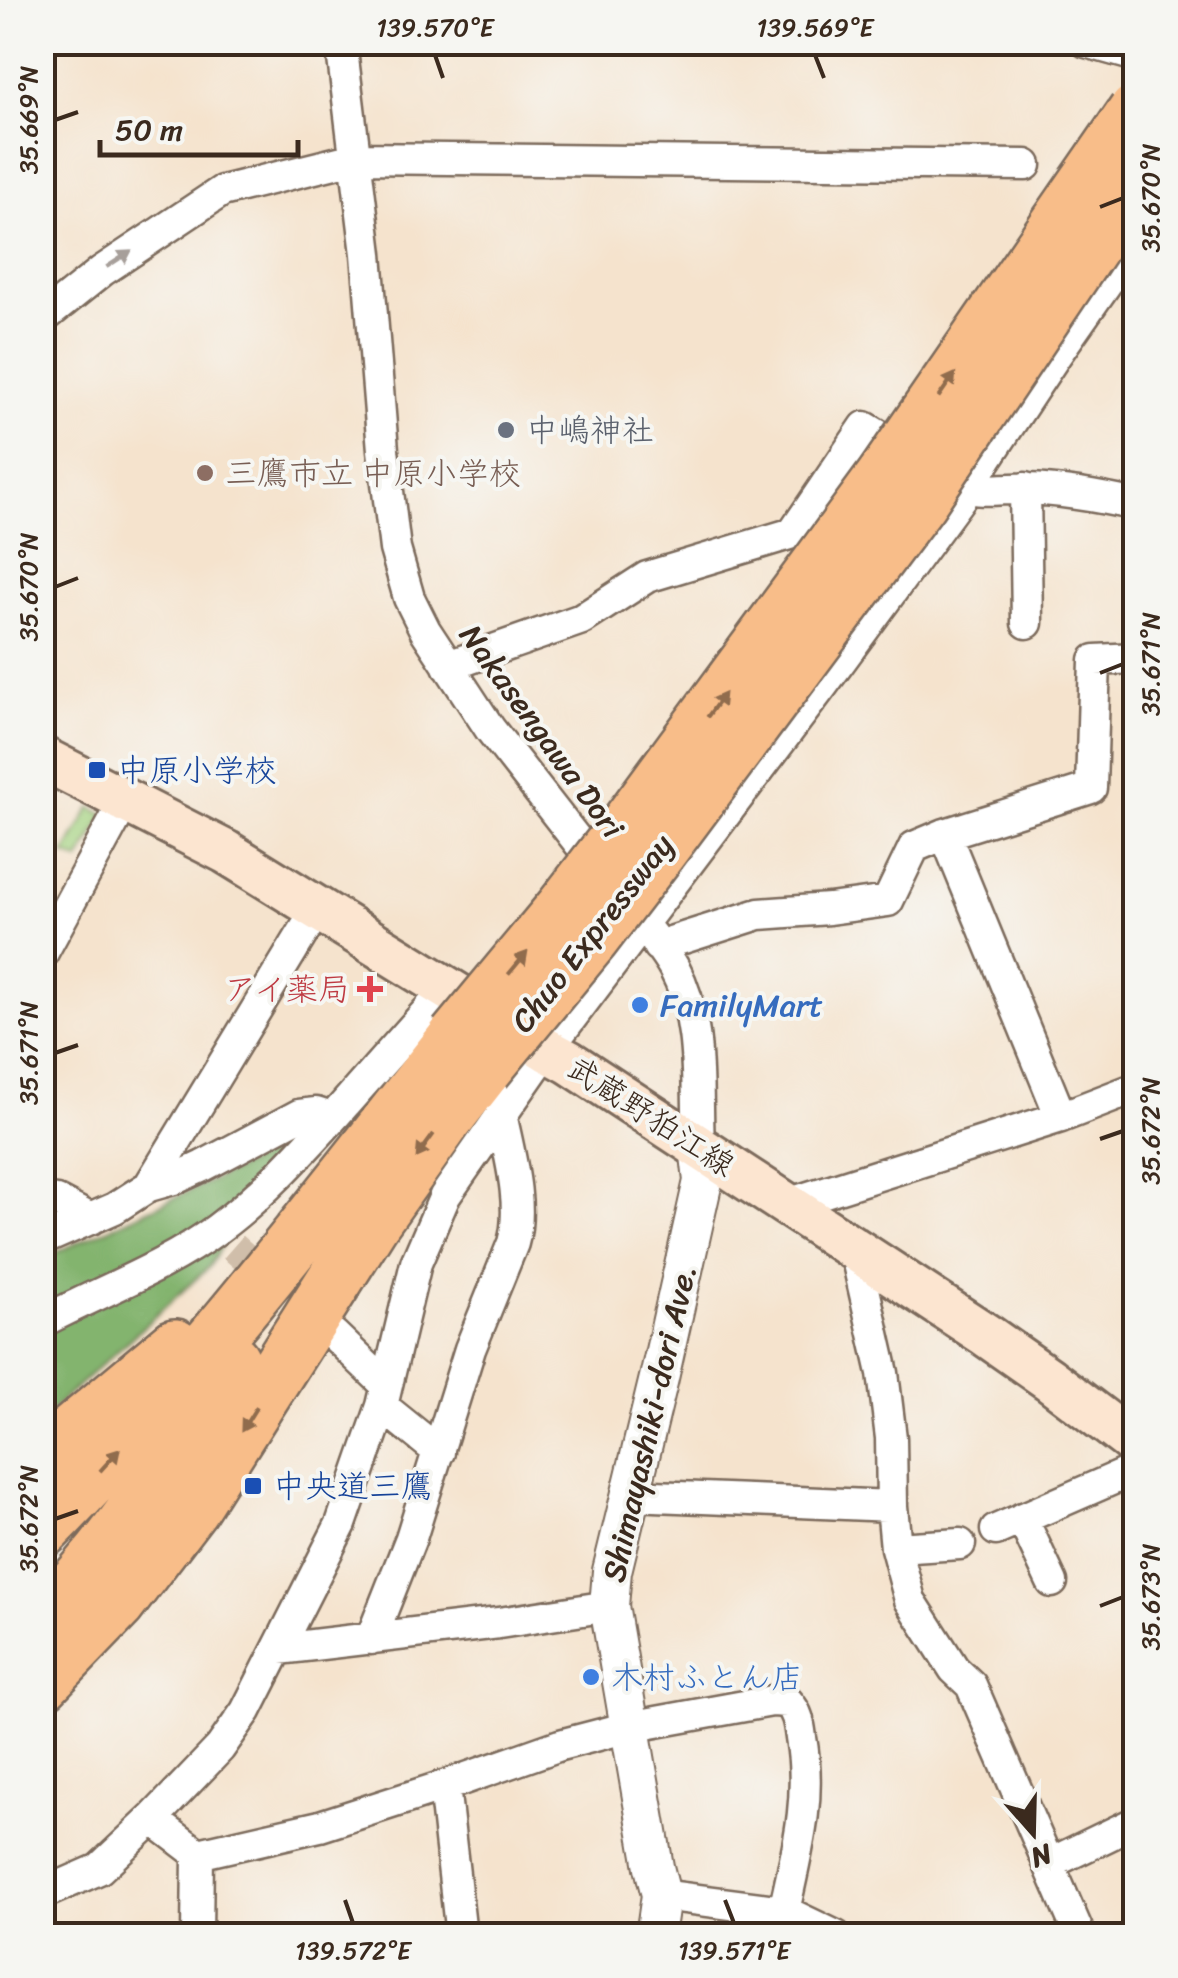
<svg xmlns="http://www.w3.org/2000/svg" width="1178" height="1978" font-family="Sriracha,'Klee One',sans-serif">
<style>
.green{fill:#a4d280;stroke:#707e4f;stroke-width:2.5}
.forest{fill:#83b46e;stroke:#5f6f46;stroke-width:2.5}
.lines{fill:none;stroke-linecap:round;stroke-linejoin:round}
.minor-tunnel{stroke:#d0beaa;stroke-width:30;stroke-dasharray:30 15;stroke-linecap:butt}
.minor-casing{stroke:#7c6b5b;stroke-width:35}
.tertiary-casing{stroke:#7c6b5b;stroke-width:42}
.secondary-casing{stroke:#7c6b5b;stroke-width:48}
.motorway-casing{stroke:#7c6b5b;stroke-width:60}
.minor{stroke:#fff;stroke-width:30}
.tertiary{stroke:#fff;stroke-width:38}
.secondary{stroke:#fce5d0;stroke-width:42}
.motorway{stroke:#f8bd89;stroke-width:55}
.motorway-bridge-casing{stroke:#7c6b5b;stroke-width:60;stroke-linecap:butt}
.motorway-bridge{stroke:#f8bd89;stroke-width:55}
.oneway{fill:#a79f9a}
.oneway2{fill:#906c4e}
.ticks{fill:none;stroke:#3b2a1e;stroke-width:4}
.worship-dot{fill:#6b7280;stroke:#f6f6f2;stroke-width:4}
.education-dot{fill:#8d6e63;stroke:#f6f6f2;stroke-width:4}
.transit-dot{fill:#1a4fb4;stroke:#f6f6f2;stroke-width:4}
.health-dot{fill:#e0444e;stroke:#f6f6f2;stroke-width:4}
.shop-dot{fill:#3f7fe0;stroke:#f6f6f2;stroke-width:4}
.labels{text-anchor:middle;stroke-width:8;stroke-linejoin:round;paint-order:stroke}
.worship-label{font-size:32px;fill:#5b616d;stroke:#f6f6f2;text-anchor:start}
.education-label{font-size:32px;fill:#785e54;stroke:#f6f6f2;text-anchor:start}
.street-label{font-size:32px;fill:#3b2a1e;stroke:#f6f6f2}
.transit-label{font-size:32px;fill:#164399;stroke:#f6f6f2;text-anchor:start}
.health-label{font-size:32px;fill:#be3a42;stroke:#f6f6f2;text-anchor:end}
.shop-label{font-size:32px;fill:#366cbe;stroke:#f6f6f2;text-anchor:start}
.neatline{fill:none;stroke:#3b2a1e;stroke-width:4}
.ticks-label{font-size:25px;text-anchor:middle;fill:#3b2a1e}
</style>
<rect width="100%" height="100%" fill="#f6f6f2"/>
<filter id="ink" filterUnits="userSpaceOnUse"><feTurbulence type="fractalNoise" baseFrequency=".01" numOctaves="2"/><feDisplacementMap in="SourceGraphic" scale="20" xChannelSelector="R" yChannelSelector="G"/><feConvolveMatrix kernelMatrix="1 2 1 2 8 2 1 2 1" color-interpolation-filters="sRGB"/></filter>
<filter id="wash" filterUnits="userSpaceOnUse"><feTurbulence type="fractalNoise" baseFrequency=".0048" numOctaves="4" result="noise"/><feDisplacementMap in="SourceGraphic" scale="40" xChannelSelector="R" yChannelSelector="G"/><feGaussianBlur stdDeviation="2.25" result="paint"/><feColorMatrix in="noise" values="0 0 0 0 0 0 0 0 0 0 0 0 0 0 0 0 0 1.4 0 .05"/><feComposite in="paint" operator="in"/></filter>
<g filter="url(#wash)">
<rect width="100%" height="100%" fill="#f5e3cd"/>
<path class="green" d="M91,807L105,815L79,861L65,854Z"/>
<path class="forest" d="M280,1149L209,1267L43,1418L42,1259Z"/>
</g>
<g filter="url(#ink)">
<g class="lines">
<path class="minor-tunnel" d="M233,1247L321,1324"/>
<g class="minor-casing">
<path id="minor" d="M341,42L367,254L383,450L395,549L409,598L425,630L490,729L604,875
M1086,42L1136,56
M42,319L102,271L222,191L355,158L1026,165
M957,483C976,495 1004,487 1026,489C1063,490 1099,497 1136,505
M1025,488L1027,623
M448,666L582,619L647,577L793,533L865,427L913,456
M945,834L1061,1117
M632,911C646,929 663,948 674,968C703,1022 696,1087 699,1146
M658,946L759,914L829,909L888,901L914,847L945,834L1091,788L1095,660L1136,658
M42,954L125,801
M149,1186L318,908
M42,1199L57,1201L91,1219
M787,1204L1061,1117L1136,1088
M42,1240L115,1208L149,1186L177,1178L203,1166L299,1115L316,1113L332,1118
M855,1250L883,1373L891,1438L892,1506L896,1548L910,1600L954,1669L971,1685L1080,1936
M42,1322C100,1291 163,1269 217,1229C262,1196 299,1155 337,1113C374,1071 411,1029 448,988
M334,1335L386,1385
M382,1406L439,1452
M630,1495L892,1506
M1022,1518L1052,1582
M996,1530L1136,1469
M896,1548L960,1544
M371,1639L411,1538L470,1349L513,1243C524,1204 509,1153 501,1114
M279,1649L499,1623L609,1606
M444,1786L461,1936
M152,1819L198,1854L197,1936
M198,1854L320,1826L444,1786L560,1745L629,1727L772,1701L788,1702C798,1713 799,1723 801,1738C812,1799 797,1851 784,1911
M1049,1864L1136,1822
M42,1894L99,1869L152,1819L220,1748L246,1711L341,1524L382,1406L416,1263L445,1196L547,1050L823,685L967,489L1056,355L1136,241
M661,1895L784,1911L836,1936"/>
</g>
<g class="tertiary-casing">
<path id="tertiary" d="M655,1936L661,1895L654,1867L609,1606L612,1571L659,1378L703,1181L699,1146"/>
</g>
<g class="secondary-casing">
<path id="secondary" d="M42,758L226,852L547,1050L569,1062L986,1335L1049,1379L1136,1445"/>
</g>
<g class="motorway-casing">
<path id="motorway" d="M42,1458L175,1347
M42,1530C193,1377 323,1206 456,1038
M42,1620C119,1545 177,1452 232,1361
M42,1682L117,1604L191,1507L371,1223L444,1120L484,1069"/>
</g>
<use href="#minor" class="minor"/>
<use href="#tertiary" class="tertiary"/>
<use href="#secondary" class="secondary"/>
<use href="#motorway" class="motorway"/>
<g class="motorway-bridge-casing">
<path id="motorway-bridge" d="M456,1038L563,909L627,826L884,477L1136,112
M484,1069L591,939L657,853L920,500L1136,178"/>
</g>
<use href="#motorway-bridge" class="motorway-bridge"/>
</g>
<defs><path id="oneway-solid" d="M-6-.8H1V-3.2L6.5 0L1 3.2V.8H-6Z" transform="scale(2.5)"/></defs>
<use class="oneway" href="#oneway-solid" transform="translate(119 259) rotate(-33)"/>
<g class="oneway2">
<use href="#oneway-solid" transform="translate(947 385) rotate(-55)"/>
<use href="#oneway-solid" transform="translate(716 705) rotate(-54)"/>
<use href="#oneway-solid" transform="translate(518 963) rotate(-50)"/>
<use href="#oneway-solid" transform="translate(425 1146) rotate(126)"/>
<use href="#oneway-solid" transform="translate(249 1419) rotate(122)"/>
<use href="#oneway-solid" transform="translate(110 1460) rotate(-48)"/>
</g>
</g>
<path class="ticks" d="M435,55L443,78M815,55L824,78M55,120L78,112M1100,207L1123,198M55,587L78,578M1100,673L1123,664M55,1053L78,1045M1100,1139L1123,1131M55,1519L78,1511M1100,1606L1123,1597M345,1900L353,1923M725,1900L734,1923"/>
<circle class="worship-dot" cx="506" cy="430" r="10"/>
<circle class="education-dot" cx="205" cy="473" r="10"/>
<g class="transit-dot">
<rect x="87" y="760" width="20" height="20" rx="5"/>
<rect x="243" y="1476" width="20" height="20" rx="5"/>
</g>
<path class="health-dot" d="M365 974h10v10h10v10h-10v10h-10v-10h-10v-10h10z"/>
<g class="shop-dot">
<circle cx="640" cy="1005" r="10"/>
<circle cx="591" cy="1677" r="10"/>
</g>
<g class="labels">
<g class="worship-label">
<text x="526" y="441">中嶋神社</text>
</g>
<g class="education-label">
<text x="225" y="484">三鷹市立 中原小学校</text>
</g>
<g class="street-label">
<text transform="translate(542 731) rotate(54)" y="11">Nakasengawa Dori</text>
<text transform="translate(592 933) rotate(-52)" y="11">Chuo Expressway</text>
<text transform="translate(651 1116) rotate(33)" y="11">武蔵野狛江線</text>
<text transform="translate(649 1423) rotate(-77)" y="11">Shimayashiki-dori Ave.</text>
</g>
<g class="transit-label">
<text x="117" y="781">中原小学校</text>
<text x="273" y="1497">中央道三鷹</text>
</g>
<g class="health-label">
<text x="350" y="1000">アイ薬局</text>
</g>
<g class="shop-label">
<text x="660" y="1016">FamilyMart</text>
<text x="611" y="1688">木村ふとん店</text>
</g>
</g>
<rect width="1178" height="1978" fill="none" stroke="#f6f6f2" stroke-width="110"/>
<g transform="translate(1033 1833) rotate(160)" stroke="#f6f6f2" stroke-width="8" paint-order="stroke">
<path d="M0-8L18 38L0 25L-18 38Z" fill="#3b2a1e"/>
<text y="-15" font-size="28" font-weight="bold" text-anchor="middle" fill="#3b2a1e">N</text>
</g>
<path d="M100 140v15h198v-15" fill="none" stroke="#3b2a1e" stroke-width="5"/>
<text x="115" y="140" font-size="30" fill="#3b2a1e" stroke="#f6f6f2" stroke-width="8" paint-order="stroke">50 m</text>
<rect x="55" y="55" width="1068" height="1868" class="neatline"/>
<g class="ticks-label">
<text x="435" y="36">139.570°E</text>
<text x="815" y="36">139.569°E</text>
<text transform="translate(28 120) rotate(-90)" y="9">35.669°N</text>
<text transform="translate(1150 198) rotate(-90)" y="9">35.670°N</text>
<text transform="translate(28 587) rotate(-90)" y="9">35.670°N</text>
<text transform="translate(1150 664) rotate(-90)" y="9">35.671°N</text>
<text transform="translate(28 1053) rotate(-90)" y="9">35.671°N</text>
<text transform="translate(1150 1131) rotate(-90)" y="9">35.672°N</text>
<text transform="translate(28 1519) rotate(-90)" y="9">35.672°N</text>
<text transform="translate(1150 1597) rotate(-90)" y="9">35.673°N</text>
<text x="353" y="1959">139.572°E</text>
<text x="734" y="1959">139.571°E</text>
</g>
</svg>
